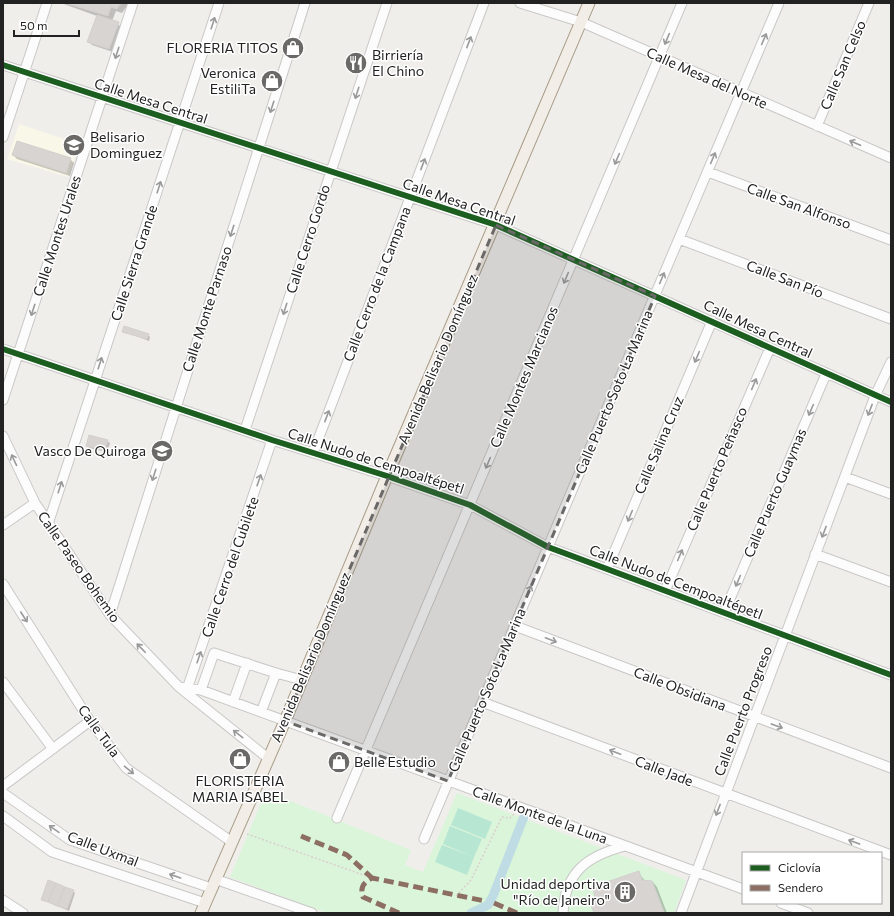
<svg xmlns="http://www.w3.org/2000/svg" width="894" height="916" font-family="Commissioner,sans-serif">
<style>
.education{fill:#f8f7e8}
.park{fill:#daf5da}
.pitch{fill:#b7e6d2}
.shadow{fill:#0003}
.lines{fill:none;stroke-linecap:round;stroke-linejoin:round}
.canal{stroke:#bfdbe3;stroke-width:9}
.building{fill:#d7d4d2;stroke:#d3d0cc}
.minor-casing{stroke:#c9c8c7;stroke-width:11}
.major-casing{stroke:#a79c86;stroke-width:13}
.path{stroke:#dccecd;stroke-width:1.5;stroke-dasharray:2 2;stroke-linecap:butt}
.minor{stroke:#fdfcfc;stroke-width:9}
.major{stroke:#f3ede7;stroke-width:11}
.quiet{stroke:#8d6e63;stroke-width:5;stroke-dasharray:10 5;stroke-linecap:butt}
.cycleway-casing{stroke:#fff;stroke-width:8}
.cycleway{stroke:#1b5e20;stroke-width:6}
.oneway{stroke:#9a9a9a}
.marked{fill:#6a6968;fill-opacity:0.2;stroke:#6a6968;stroke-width:3;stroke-dasharray:8 5;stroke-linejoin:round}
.labels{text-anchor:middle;stroke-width:3;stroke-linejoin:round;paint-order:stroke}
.poi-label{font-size:14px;fill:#222;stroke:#fff;text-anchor:end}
.street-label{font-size:14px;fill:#222;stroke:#fff}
</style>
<rect width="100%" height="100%" fill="#f0eeeb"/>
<path class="education" d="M19,124L79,144L68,177L7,159Z"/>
<path class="park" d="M266,791L411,850L405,865L423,872L457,793L686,880L674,913H327L230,877Z"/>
<path class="pitch" d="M458,808L492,822L485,839L451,825Z
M450,826L482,839L474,857L443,844Z
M442,845L474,857L467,875L435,862Z"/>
<path class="shadow" d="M61,3H129L122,13L116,11L112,21L122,27L113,52L92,45L89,41L97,16Z
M13,155L70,159L74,163L70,176L17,159Z
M123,331L148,335L150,337L149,341Z
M107,441L110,443L107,452L89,448L87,446Z
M638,872L645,881H652L657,887L667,913H595L591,903Z
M73,891L75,893L69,911L42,899Z"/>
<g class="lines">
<path class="canal" d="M471,913L488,905L493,896L525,814"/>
</g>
<path class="building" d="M65,3H121L117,9L111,7L108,16Z
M97,15L119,22L109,49L87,42Z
M17,141L71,158L66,173L12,155Z
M124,326L149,334L147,339L122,332Z
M89,435L108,440L105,450L86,446Z
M639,871L642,880L652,881L664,912L594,913L590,903L595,896L592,887Z
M48,880L56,883L48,902L41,900Z
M56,883L65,887L57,906L48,902Z
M65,887L74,890L67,909L57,906Z"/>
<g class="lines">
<g class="minor-casing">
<path id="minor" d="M520,3L581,22L891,158
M3,65L496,225L891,402
M817,126L869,3
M3,137L47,3
M708,172L891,240
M679,239L891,319
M3,349L272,440L387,476L470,505L548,547L891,675
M3,400L133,3
M245,430L387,3
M3,436L35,503L110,615L179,687L269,759
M313,453L484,3
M845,477L891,494
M48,524L219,3
M3,525L35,503
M815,554L891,582
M607,569L712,321
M3,584L90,721L126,768L232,842
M665,591L770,348
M724,613L826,374
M110,615L305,3
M515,626L891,768
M276,673L302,680
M3,682L53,749
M179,687L201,690L743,889
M201,690L214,653L276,673L261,712
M186,692L272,440
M233,702L247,663
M482,702L891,855
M3,786L90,721
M3,793L70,840L211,888
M3,816L52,852L205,903
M337,818L682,3
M424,839L779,3
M215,879L312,913
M3,900L23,913
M781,903L808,913
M563,913C565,872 587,856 625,846
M681,913L875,396L891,362"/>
</g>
<g class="major-casing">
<path id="major" d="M201,913L285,721L387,476L589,3"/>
</g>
<path class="path" d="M247,834L372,878
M456,896L471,880L502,817L510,818L514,814"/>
<use href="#minor" class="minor"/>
<use href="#major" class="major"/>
<path class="quiet" d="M301,836L347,855L372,878
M494,903L517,913
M399,913L363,897C360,887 363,883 372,878L485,901"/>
<g class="cycleway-casing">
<path id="cycleway" d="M3,65L496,225L891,402
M3,349L272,440L387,476L470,505L548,547L891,675"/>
</g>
<use href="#cycleway" class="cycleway"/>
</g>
<defs><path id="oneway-shaft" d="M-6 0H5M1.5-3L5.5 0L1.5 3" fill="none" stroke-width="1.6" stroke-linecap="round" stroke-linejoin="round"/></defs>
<g class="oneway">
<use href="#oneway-shaft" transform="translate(213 23) rotate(-72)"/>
<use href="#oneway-shaft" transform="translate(667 39) rotate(113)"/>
<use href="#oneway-shaft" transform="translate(764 39) rotate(-67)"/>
<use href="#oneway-shaft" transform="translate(469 42) rotate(-69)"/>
<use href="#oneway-shaft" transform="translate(117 53) rotate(108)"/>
<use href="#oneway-shaft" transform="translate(357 93) rotate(108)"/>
<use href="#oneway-shaft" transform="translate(272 107) rotate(108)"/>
<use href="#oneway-shaft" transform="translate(855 143) rotate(-157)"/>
<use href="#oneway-shaft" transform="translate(713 158) rotate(-67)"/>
<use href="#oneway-shaft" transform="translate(617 159) rotate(113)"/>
<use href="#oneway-shaft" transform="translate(423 164) rotate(-69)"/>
<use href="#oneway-shaft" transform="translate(159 187) rotate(-72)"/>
<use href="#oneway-shaft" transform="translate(232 231) rotate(108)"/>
<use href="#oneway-shaft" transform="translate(566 278) rotate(113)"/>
<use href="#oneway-shaft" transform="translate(662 278) rotate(-67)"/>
<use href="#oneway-shaft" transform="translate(285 309) rotate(108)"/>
<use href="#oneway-shaft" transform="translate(33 310) rotate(108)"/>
<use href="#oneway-shaft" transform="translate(697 357) rotate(113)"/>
<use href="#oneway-shaft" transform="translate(100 363) rotate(-72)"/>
<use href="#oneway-shaft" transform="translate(754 384) rotate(-67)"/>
<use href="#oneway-shaft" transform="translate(811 410) rotate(113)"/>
<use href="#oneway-shaft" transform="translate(870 410) rotate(111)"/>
<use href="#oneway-shaft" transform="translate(327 416) rotate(-69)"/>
<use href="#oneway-shaft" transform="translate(14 460) rotate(-115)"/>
<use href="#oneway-shaft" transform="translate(488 463) rotate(113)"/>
<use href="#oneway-shaft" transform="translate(154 475) rotate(108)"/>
<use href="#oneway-shaft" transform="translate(259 480) rotate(-71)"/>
<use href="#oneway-shaft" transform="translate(60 487) rotate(-72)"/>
<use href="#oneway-shaft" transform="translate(630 516) rotate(113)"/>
<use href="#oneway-shaft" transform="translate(824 532) rotate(111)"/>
<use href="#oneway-shaft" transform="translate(680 555) rotate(-67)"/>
<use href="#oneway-shaft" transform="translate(738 581) rotate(113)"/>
<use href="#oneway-shaft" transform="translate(529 591) rotate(-67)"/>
<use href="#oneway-shaft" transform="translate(24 617) rotate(57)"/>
<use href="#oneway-shaft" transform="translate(551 640) rotate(21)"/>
<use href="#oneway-shaft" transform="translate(141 648) rotate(-134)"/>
<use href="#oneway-shaft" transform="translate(199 657) rotate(-71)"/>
<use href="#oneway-shaft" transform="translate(777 726) rotate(20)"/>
<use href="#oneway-shaft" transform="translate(238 734) rotate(-142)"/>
<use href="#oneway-shaft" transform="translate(615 752) rotate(-159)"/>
<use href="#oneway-shaft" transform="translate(129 770) rotate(39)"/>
<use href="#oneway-shaft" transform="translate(718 810) rotate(111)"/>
<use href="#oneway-shaft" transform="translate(54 829) rotate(-145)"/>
<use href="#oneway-shaft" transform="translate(854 842) rotate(-160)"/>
<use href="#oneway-shaft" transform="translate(175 876) rotate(-161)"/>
</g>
<path class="marked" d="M496,225L655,296L448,781L285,721Z"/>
<defs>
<g id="shop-disc" transform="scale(1.15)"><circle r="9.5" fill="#6a6968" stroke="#fff"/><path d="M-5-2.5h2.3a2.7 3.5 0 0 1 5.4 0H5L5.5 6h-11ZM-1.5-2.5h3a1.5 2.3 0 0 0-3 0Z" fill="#fff"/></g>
<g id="restaurant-disc" transform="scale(1.15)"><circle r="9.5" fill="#6a6968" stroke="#fff"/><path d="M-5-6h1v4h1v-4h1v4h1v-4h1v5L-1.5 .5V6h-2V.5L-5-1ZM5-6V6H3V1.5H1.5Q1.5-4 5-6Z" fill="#fff"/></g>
<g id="school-disc" transform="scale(1.15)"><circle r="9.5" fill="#6a6968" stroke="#fff"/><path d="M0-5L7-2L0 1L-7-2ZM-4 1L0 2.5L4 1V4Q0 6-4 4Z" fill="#fff"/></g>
<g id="building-disc" transform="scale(1.15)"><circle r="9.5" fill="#6a6968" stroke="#fff"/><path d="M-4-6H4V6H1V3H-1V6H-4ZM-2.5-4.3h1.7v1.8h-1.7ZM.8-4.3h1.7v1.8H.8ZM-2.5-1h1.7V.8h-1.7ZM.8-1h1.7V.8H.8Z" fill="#fff"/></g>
</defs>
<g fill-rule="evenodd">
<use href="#shop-disc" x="293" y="48"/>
<use href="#restaurant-disc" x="356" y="63"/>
<use href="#shop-disc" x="272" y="81"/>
<use href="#school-disc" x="74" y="145"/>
<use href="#school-disc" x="162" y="451"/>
<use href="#shop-disc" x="240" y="759"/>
<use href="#shop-disc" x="339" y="762"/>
<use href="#building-disc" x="625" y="892"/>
</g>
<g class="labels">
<g class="poi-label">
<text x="278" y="53">FLORERIA TITOS</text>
<text x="372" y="60" text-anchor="start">Birriería<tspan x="372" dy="16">El Chino</tspan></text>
<text x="256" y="78">Veronica<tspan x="256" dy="16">EstiliTa</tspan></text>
<text x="90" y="142" text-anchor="start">Belisario<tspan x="90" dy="16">Dominguez</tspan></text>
<text x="146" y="456">Vasco De Quiroga</text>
<text x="354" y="767" text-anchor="start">Belle Estudio</text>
<text x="240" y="786" text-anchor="middle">FLORISTERIA<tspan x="240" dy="16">MARIA ISABEL</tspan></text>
<text x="610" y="889">Unidad deportiva<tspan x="610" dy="16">"Río de Janeiro"</tspan></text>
</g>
<g class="street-label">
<text transform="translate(843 65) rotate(-67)" y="5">Calle San Celso</text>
<text transform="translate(707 78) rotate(24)" y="5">Calle Mesa del Norte</text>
<text transform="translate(151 101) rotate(18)" y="5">Calle Mesa Central</text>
<text transform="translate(459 202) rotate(19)" y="5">Calle Mesa Central</text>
<text transform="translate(799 206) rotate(20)" y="5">Calle San Alfonso</text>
<text transform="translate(57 236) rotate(-72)" y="5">Calle Montes Urales</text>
<text transform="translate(308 239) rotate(-72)" y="5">Calle Cerro Gordo</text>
<text transform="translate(134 263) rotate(-72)" y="5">Calle Sierra Grande</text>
<text transform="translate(785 279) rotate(21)" y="5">Calle San Pío</text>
<text transform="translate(377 284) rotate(-69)" y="5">Calle Cerro de la Campana</text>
<text transform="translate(207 309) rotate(-72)" y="5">Calle Monte Parnaso</text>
<text transform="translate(758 329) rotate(25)" y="5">Calle Mesa Central</text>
<text transform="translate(438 359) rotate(-67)" y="5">Avenida Belisario Domínguez</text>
<text transform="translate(524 377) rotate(-67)" y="5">Calle Montes Marcianos</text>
<text transform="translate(614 392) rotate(-67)" y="5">Calle Puerto Soto La Marina</text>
<text transform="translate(659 445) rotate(-67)" y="5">Calle Salina Cruz</text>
<text transform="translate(376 461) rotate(18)" y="5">Calle Nudo de Cempoaltépetl</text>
<text transform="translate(717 469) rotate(-67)" y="5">Calle Puerto Peñasco</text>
<text transform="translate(775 493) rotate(-67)" y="5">Calle Puerto Guaymas</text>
<text transform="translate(79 567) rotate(55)" y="5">Calle Paseo Bohemio</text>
<text transform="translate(230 567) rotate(-71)" y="5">Calle Cerro del Cubilete</text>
<text transform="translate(676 582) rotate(21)" y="5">Calle Nudo de Cempoaltépetl</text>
<text transform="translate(311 657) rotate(-67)" y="5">Avenida Belisario Domínguez</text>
<text transform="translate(680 689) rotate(21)" y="5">Calle Obsidiana</text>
<text transform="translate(487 690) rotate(-67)" y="5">Calle Puerto Soto La Marina</text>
<text transform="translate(743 711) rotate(-69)" y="5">Calle Puerto Progreso</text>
<text transform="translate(99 731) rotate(54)" y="5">Calle Tula</text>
<text transform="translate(664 771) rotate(21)" y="5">Calle Jade</text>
<text transform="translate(540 815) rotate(20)" y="5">Calle Monte de la Luna</text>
<text transform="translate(103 849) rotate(21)" y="5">Calle Uxmal</text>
</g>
</g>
<rect width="894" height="916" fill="none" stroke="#222222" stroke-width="8"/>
<rect x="742" y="852" width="140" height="52" fill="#ffffff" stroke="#a7a7a7"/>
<rect x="750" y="865" width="20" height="6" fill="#1b5e20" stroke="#a7a7a7"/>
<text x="778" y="872" font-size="12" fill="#222222">Ciclovía</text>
<rect x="750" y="885" width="20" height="6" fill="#8d6e63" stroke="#a7a7a7"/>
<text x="778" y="892" font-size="12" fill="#222222">Sendero</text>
<path d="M14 30v6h65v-6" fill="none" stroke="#222222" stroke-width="2"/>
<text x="20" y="30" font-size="12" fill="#222222" stroke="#ffffff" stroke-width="3" paint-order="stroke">50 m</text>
</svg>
